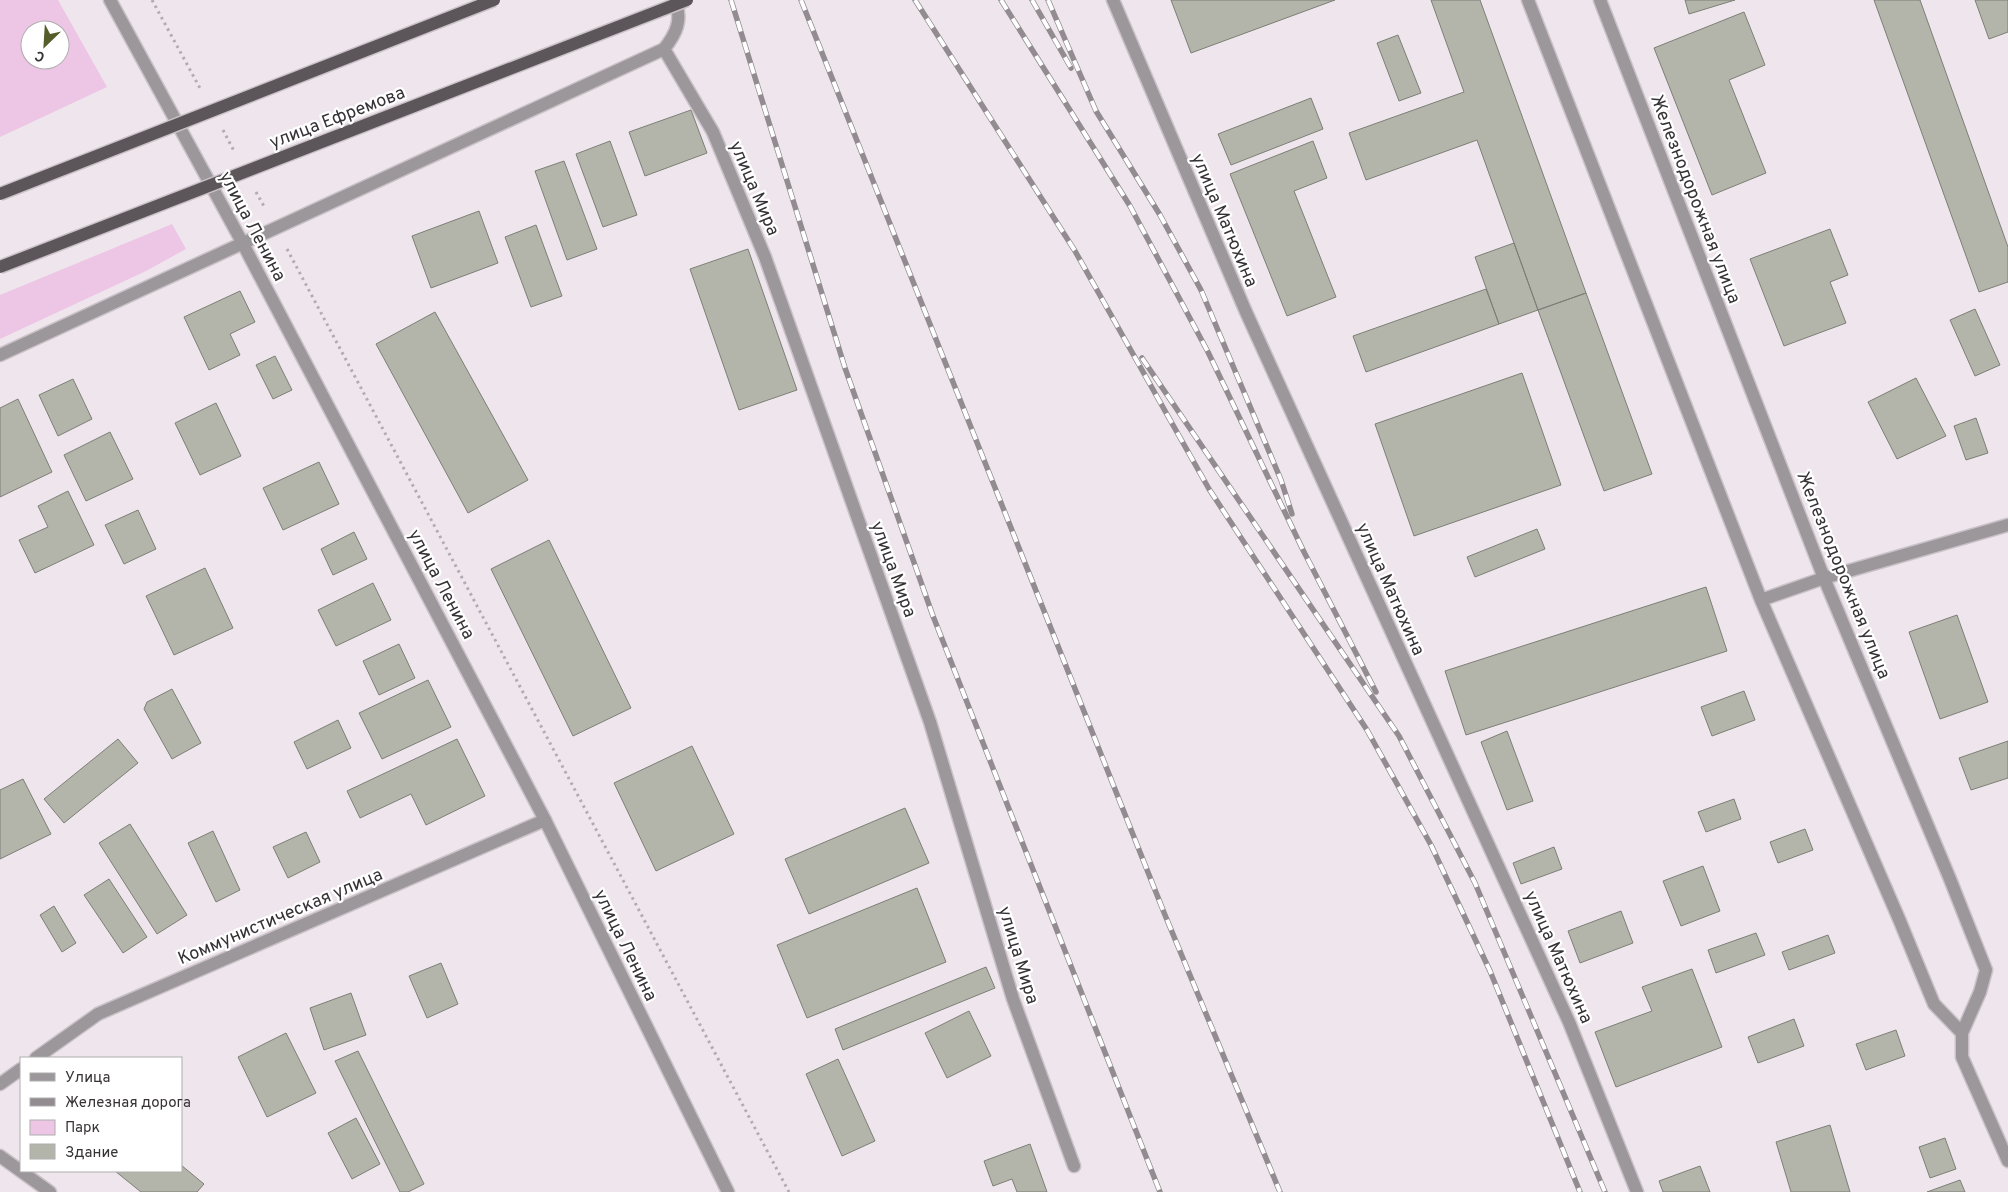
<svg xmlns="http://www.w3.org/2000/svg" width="2008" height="1192" font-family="Overpass,sans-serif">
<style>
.green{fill:#edc5e5;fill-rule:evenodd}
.building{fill:#b3b5ab;stroke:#7d7f76}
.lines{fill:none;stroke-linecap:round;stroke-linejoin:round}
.service-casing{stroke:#cac2c8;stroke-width:15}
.minor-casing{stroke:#cac2c8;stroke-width:15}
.tertiary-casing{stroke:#cac2c8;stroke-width:15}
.path{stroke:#b3abb1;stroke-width:3;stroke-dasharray:2.5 4;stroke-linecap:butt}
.service{stroke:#9b979b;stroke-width:12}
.minor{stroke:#9b979b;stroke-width:12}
.tertiary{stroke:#9b979b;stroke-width:12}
.rail-casing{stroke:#928c91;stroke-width:5.5}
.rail{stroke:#fff;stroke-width:4;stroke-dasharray:11;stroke-linecap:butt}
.primary-bridge-casing{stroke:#cac2c8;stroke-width:15;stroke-linecap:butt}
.primary-bridge{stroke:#5c555a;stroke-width:12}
.labels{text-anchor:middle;stroke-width:4.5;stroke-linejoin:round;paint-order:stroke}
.street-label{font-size:18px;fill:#363235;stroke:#fff}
</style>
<rect width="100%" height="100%" fill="#efe6ed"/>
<path class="green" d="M0,0H58L107,87L0,137ZM30,30H60V60H30Z
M172,224L186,249L146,271L0,339V295Z"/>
<path class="building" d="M1171,0H1335L1191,53Z
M1431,0H1480L1586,293L1538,310L1477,140L1366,180L1349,133L1464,92Z
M1685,0H1735L1689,14Z
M1874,0H1920L2008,247V282L1979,292Z
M1975,0H2008V32L1989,39Z
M1744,12L1765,65L1729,80L1766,173L1712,195L1654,48Z
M1398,35L1421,93L1399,101L1377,43Z
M1311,98L1323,129L1231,165L1218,134Z
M691,110L707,153L645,176L629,132Z
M610,141L637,215L603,227L576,154Z
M1313,141L1327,178L1294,191L1336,297L1287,316L1230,174Z
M564,161L597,249L567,260L535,171Z
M479,211L498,263L431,288L412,236Z
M536,225L562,296L531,307L505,237Z
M1830,229L1848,275L1830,282L1846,323L1784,346L1750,259Z
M1514,243L1538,310L1499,324L1475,257Z
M748,249L797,390L739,410L690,269Z
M1486,289L1499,324L1366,372L1353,336Z
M240,291L255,322L230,334L240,355L209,370L184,317Z
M1586,293L1652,474L1604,491L1538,310Z
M1975,309L2000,365L1975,376L1950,320Z
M435,312L528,480L468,513L376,344Z
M275,356L292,390L273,399L256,365Z
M1522,373L1561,485L1414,536L1375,424Z
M1916,378L1946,436L1897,459L1868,402Z
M73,379L92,419L58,436L39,395Z
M18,399L52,472L0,497V408Z
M216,403L241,456L200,475L175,423Z
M1976,418L1988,453L1966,460L1954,426Z
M110,432L133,479L86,501L64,455Z
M319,462L339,504L283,530L263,488Z
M68,491L94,545L35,573L19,540L48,527L38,506Z
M138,510L156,549L124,564L105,525Z
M1537,529L1545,549L1475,577L1467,557Z
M354,532L367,559L333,575L321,549Z
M549,540L631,708L573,736L491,569Z
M205,568L233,628L174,655L146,596Z
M373,583L391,620L336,646L318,610Z
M1706,587L1727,651L1466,735L1445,671Z
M1957,615L1988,702L1940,719L1909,632Z
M399,644L415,678L379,695L363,661Z
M428,680L451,727L382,759L359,713Z
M172,689L201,743L172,759L144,709L147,702Z
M1744,691L1755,720L1712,736L1701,707Z
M338,720L351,748L307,769L294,742Z
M1507,731L1533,801L1507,810L1481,742Z
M118,739L138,763L64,823L44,799Z
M457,739L485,796L426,825L411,794L360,818L347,791Z
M2008,741V778L1971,790L1959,758Z
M692,746L734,834L656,871L614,783Z
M23,779L51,834L0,859V790Z
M1734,799L1741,819L1706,832L1698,812Z
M905,808L929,863L809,914L785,859Z
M130,824L187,915L157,934L99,843Z
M1805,829L1813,850L1778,863L1770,842Z
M213,831L240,890L216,902L188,843Z
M306,832L320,862L288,878L273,847Z
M1554,847L1562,869L1521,884L1513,863Z
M1703,866L1720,911L1681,926L1663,881Z
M109,879L147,937L123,953L84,895Z
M917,888L946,962L807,1018L777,945Z
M54,906L76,943L62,952L40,915Z
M1621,911L1633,943L1580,963L1568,931Z
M1756,933L1765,955L1716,973L1708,950Z
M1828,935L1835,953L1789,970L1782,952Z
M441,963L458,1004L427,1018L409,976Z
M986,967L995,988L843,1050L835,1029Z
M1692,969L1722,1047L1616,1087L1595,1032L1652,1011L1642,987Z
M351,993L366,1035L324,1050L310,1008Z
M969,1011L991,1056L947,1078L925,1033Z
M1794,1019L1804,1046L1758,1063L1748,1037Z
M1896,1030L1905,1056L1866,1070L1856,1044Z
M286,1033L316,1093L267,1117L238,1057Z
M358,1051L424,1184L408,1192H400L335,1061Z
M838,1059L875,1141L842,1156L806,1074Z
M356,1118L380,1164L352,1179L328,1133Z
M1830,1125L1850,1192H1791L1776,1142Z
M1945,1138L1956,1169L1930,1178L1919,1147Z
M1030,1144L1047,1192H1017L1012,1179L993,1186L984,1161Z
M181,1165L204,1184L197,1192H141L115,1171H181Z
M1700,1166L1710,1192H1663L1659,1181Z
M1960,1180L1965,1192H1927Z"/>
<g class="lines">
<g class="service-casing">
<path id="service" d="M1528,0L1761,600L1899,919L1934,1004L1962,1033
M664,49L713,132L765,257L930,722L1013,999L1074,1166
M1761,600L1824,578"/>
</g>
<g class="minor-casing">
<path id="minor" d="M1113,0L1246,312L1569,1022L1637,1192
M0,355C221,252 443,153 664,49C676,34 683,20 675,0
M36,1058L98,1014L545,820
M0,1084L21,1069
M0,1156L50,1192"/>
</g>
<g class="tertiary-casing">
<path id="tertiary" d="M110,0L242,242L545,820L728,1192
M1600,0L1824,578L1950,879L1986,970L1980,992L1962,1033V1057L2008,1161
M1824,578L2008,525"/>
</g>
<path class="path" d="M152,0L201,90
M223,130L234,151
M256,192L265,208
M287,249L789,1192"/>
<use href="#service" class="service"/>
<use href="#minor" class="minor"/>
<use href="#tertiary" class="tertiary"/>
<g class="rail-casing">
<path id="rail" d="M731,0L845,368L933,616L1160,1192
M801,0L1165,915L1280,1192
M915,0L1075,251L1209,489L1367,730L1431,845L1490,971L1580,1192
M1001,0L1130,206L1208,352L1303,550L1376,692
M1032,0L1071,68
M1048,0L1096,111L1160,215L1201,290L1281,480L1292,514
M1142,358L1399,736L1475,883L1605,1192"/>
</g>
<use href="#rail" class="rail"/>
<g class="primary-bridge-casing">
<path id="primary-bridge" d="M0,194L494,0
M0,267L687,0"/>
</g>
<use href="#primary-bridge" class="primary-bridge"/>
</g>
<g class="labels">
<g class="street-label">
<text transform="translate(337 117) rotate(-21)" y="6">улица Ефремова</text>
<text transform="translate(755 188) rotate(67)" y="6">улица Мира</text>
<text transform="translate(1696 199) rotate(69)" y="6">Железнодорожная улица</text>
<text transform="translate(1225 220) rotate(67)" y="6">улица Матюхина</text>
<text transform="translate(253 226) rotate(62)" y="6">улица Ленина</text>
<text transform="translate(894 569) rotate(70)" y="6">улица Мира</text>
<text transform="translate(1844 575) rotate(68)" y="6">Железнодорожная улица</text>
<text transform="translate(442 584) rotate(62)" y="6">улица Ленина</text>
<text transform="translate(1391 589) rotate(66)" y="6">улица Матюхина</text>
<text transform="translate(280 916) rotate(-23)" y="6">Коммунистическая улица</text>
<text transform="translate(626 945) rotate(64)" y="6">улица Ленина</text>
<text transform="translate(1019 955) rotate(73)" y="6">улица Мира</text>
<text transform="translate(1559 957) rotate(66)" y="6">улица Матюхина</text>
</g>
</g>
<rect x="20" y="1057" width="162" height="115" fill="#ffffff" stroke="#afadae"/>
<rect x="30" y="1073" width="25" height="8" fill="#9b979b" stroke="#afadae"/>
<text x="65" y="1082" font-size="15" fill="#363235">Улица</text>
<rect x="30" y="1098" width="25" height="8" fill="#928c91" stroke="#afadae"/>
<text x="65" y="1107" font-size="15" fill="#363235">Железная дорога</text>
<rect x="30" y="1120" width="25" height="15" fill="#edc5e5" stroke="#afadae"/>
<text x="65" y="1132" font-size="15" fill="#363235">Парк</text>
<rect x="30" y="1144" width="25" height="15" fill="#b3b5ab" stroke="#afadae"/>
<text x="65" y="1157" font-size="15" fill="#363235">Здание</text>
<g transform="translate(45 45) rotate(205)"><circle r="24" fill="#ffffff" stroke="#afadae"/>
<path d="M0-4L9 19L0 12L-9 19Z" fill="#565c2a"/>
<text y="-8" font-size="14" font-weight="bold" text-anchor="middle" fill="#363235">С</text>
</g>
</svg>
